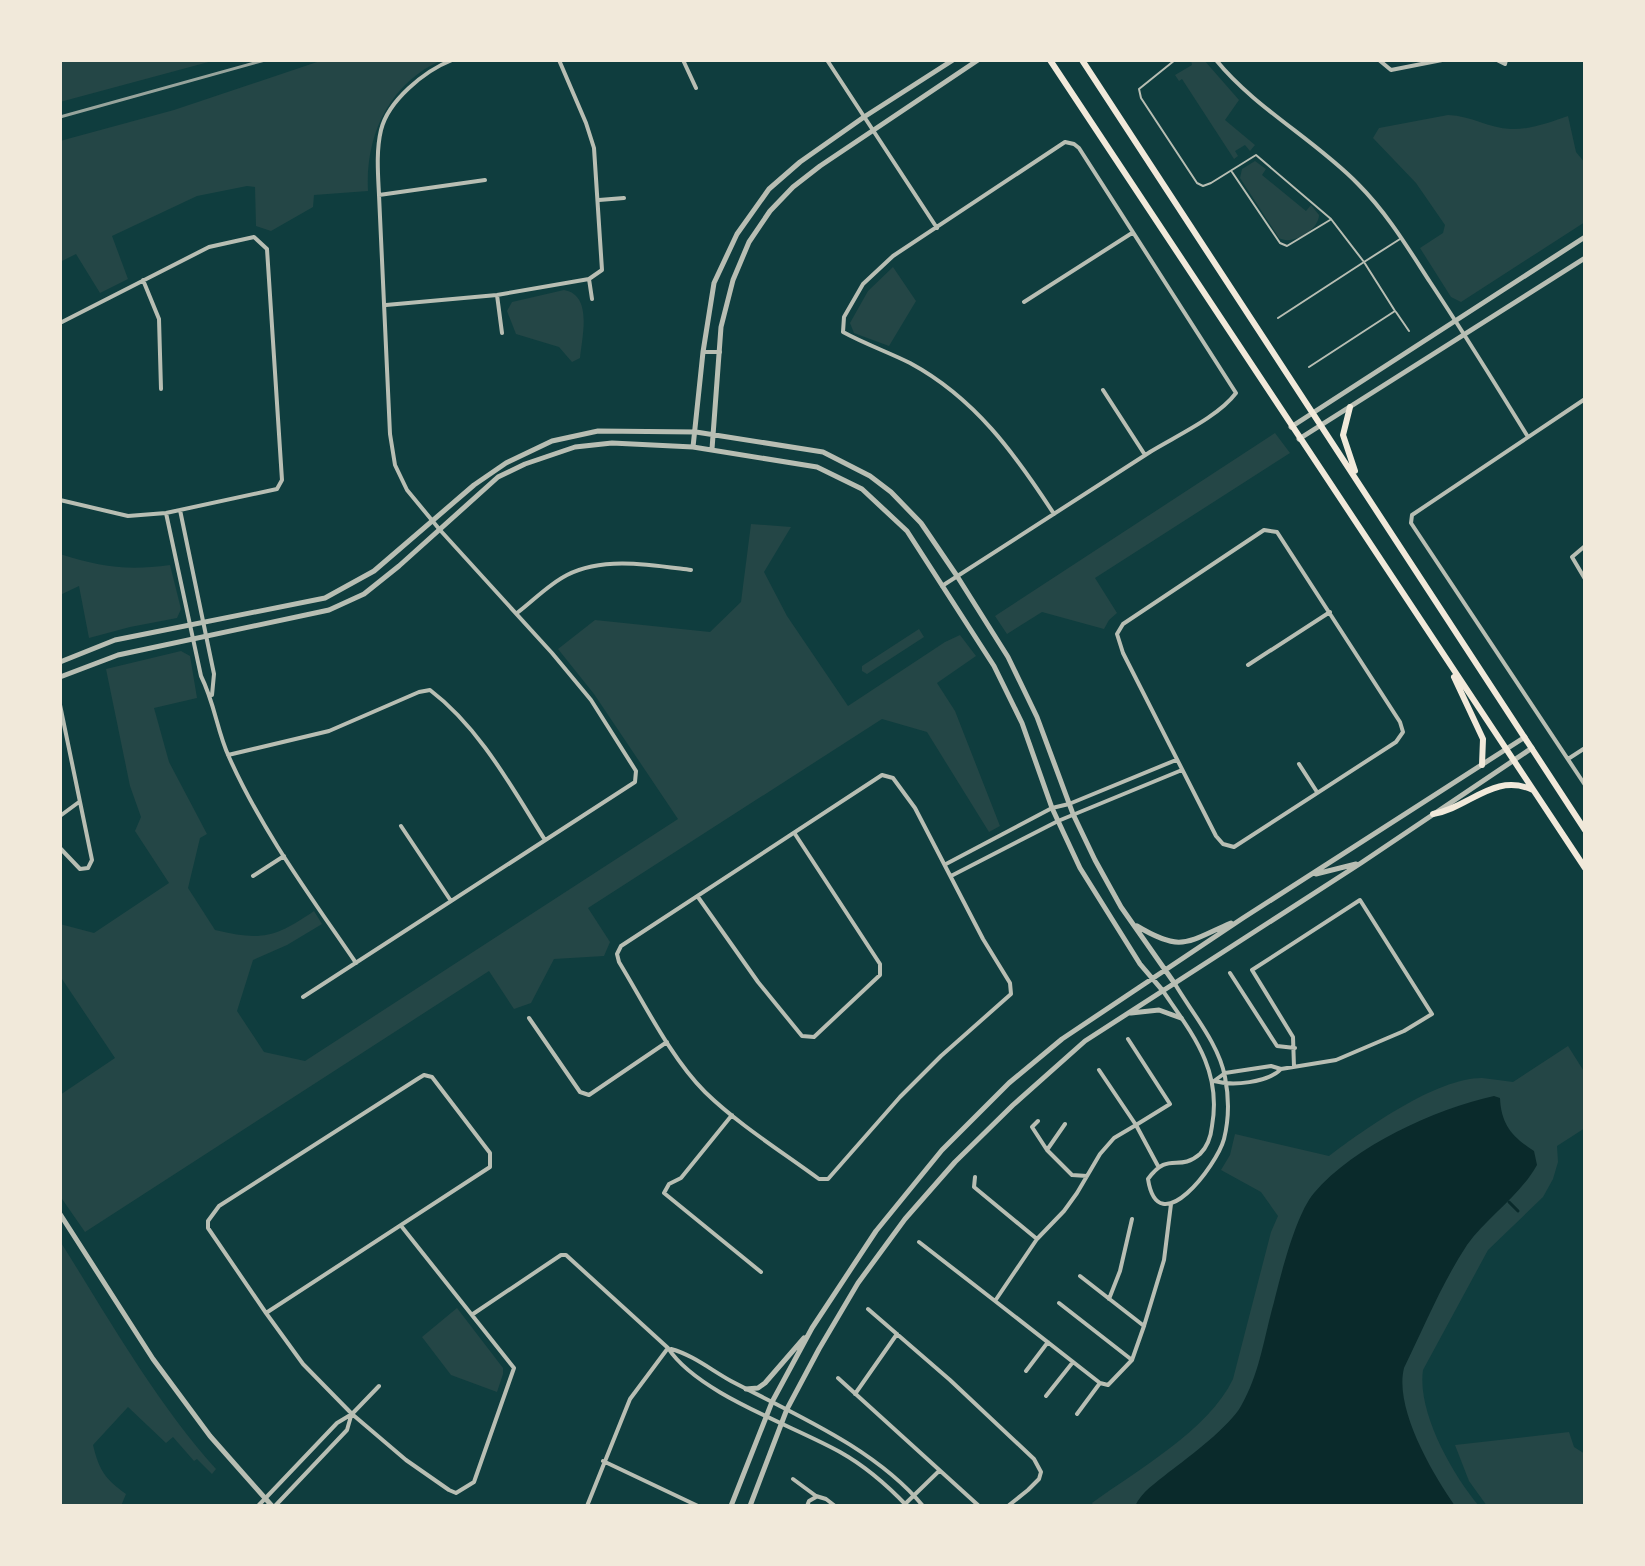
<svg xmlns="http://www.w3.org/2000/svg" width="1645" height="1566" font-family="Manrope,sans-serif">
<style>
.green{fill:#244646}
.water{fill:#0a2a2b}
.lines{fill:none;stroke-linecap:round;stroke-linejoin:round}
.stream{stroke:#0a2a2b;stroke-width:3}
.service{stroke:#b8beb3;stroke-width:2}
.minor{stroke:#b8beb3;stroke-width:4}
.tertiary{stroke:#b8beb3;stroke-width:5}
.secondary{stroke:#f1e9da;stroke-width:6}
.rail{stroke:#97a49c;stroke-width:3}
</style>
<rect width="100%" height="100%" fill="#0f3d3e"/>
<path class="green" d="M60,60H216L60,102Z
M323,60H442C389,83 365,136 368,191L314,195L313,207L271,231L256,226L255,187L247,186L197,196L112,236L128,279L100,293L76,254L60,262V141L174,110Z
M1191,60H1204L1239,100L1225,120L1255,145L1250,151L1245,145L1235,151L1238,156L1234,159L1182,79L1179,81L1175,75L1192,65Z
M1448,115C1472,116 1488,128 1511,129C1529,130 1551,122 1568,116L1576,152L1585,163V222L1461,302L1451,297L1420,248L1443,233L1445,225L1416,183L1373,138L1379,128Z
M1255,161L1266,169L1262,175L1306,211L1311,205L1319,215C1319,230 1292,246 1279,238L1240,178L1242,169Z
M893,267L916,301L889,346L854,333L850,323L868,291Z
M564,290C593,295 582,337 580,358L572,362L559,347L516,334L507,311L512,302Z
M1275,433L1290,453L1095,578L1117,613L1109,620L1104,629L1042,612L1007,634L995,616Z
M751,524L791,527L764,572L787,616L848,706L945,642L960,635L976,656L937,683L955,711L1000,826L989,832L927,732L882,719L588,908L610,942L604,956L554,959L531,1003L514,1009L489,971L85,1232L60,1196V1095L115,1058L60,976V924L94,933L169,883L135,831L141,817L130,786L106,669L181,651L190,656L197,698L154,708L169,762L207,834L200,838L188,888L215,930C261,941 275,938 314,911L322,924L287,945L253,960L237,1011L264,1052L305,1061L678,819L594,694L558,649L595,620L710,632L741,602Z
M60,554C101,567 127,571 170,565L181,609L177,618L130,627L89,638L79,586L60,595Z
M919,629L924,637L867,674L862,671V666Z
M1568,1046L1585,1073V1128L1557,1146L1558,1162L1553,1179L1543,1197L1488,1250L1423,1370C1417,1412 1452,1474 1479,1506H1094L1092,1503C1137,1470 1209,1430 1233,1379L1271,1232L1278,1216L1261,1192L1221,1170L1230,1155L1235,1134L1329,1156C1365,1129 1436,1078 1482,1078C1493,1079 1503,1081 1513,1082Z
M60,1241C109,1319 155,1401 216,1469L212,1474L197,1459L194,1461L173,1437L166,1443L128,1407L93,1445C99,1470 105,1479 126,1494L121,1506H60Z
M457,1308L503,1368V1374L497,1392L451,1375L422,1337Z
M1569,1432L1574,1447L1585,1454V1506H1487L1469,1481L1455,1445Z"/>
<path class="water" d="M1494,1096L1500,1098C1501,1124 1512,1137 1534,1151L1537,1165C1519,1197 1488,1216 1467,1245C1442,1283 1424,1327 1404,1368C1394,1408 1432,1473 1455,1506H1135C1142,1491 1156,1483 1169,1472C1188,1458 1230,1426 1241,1406C1260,1373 1264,1337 1274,1302C1281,1274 1296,1214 1314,1193C1354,1146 1435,1109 1494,1096Z"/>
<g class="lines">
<path class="stream" d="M1509,1202L1518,1211"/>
<path class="service" d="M1175,60L1139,89L1141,98L1197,183L1203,186L1211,183L1256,155L1331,219L1364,262L1278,318
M1232,172L1280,243L1287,246L1330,220
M1396,312L1409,331
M1309,367L1395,311L1364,262L1400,239"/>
<path class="minor" d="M683,60L696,88
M827,60L937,228
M1216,60C1256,109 1314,139 1358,184C1387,213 1408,248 1430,282C1464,333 1496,385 1528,437
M1379,60L1391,70L1442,60
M1497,60L1505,64L1506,60
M379,195L485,180
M599,200L624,198
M589,279L592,299
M143,280L159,319L161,389
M497,295L502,333
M1024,302L1132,233
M386,305L497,295L589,279L602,270L594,148L586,123L559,60
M60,323L209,247L254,237L267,249L282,480L277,489L166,513L128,516L60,500
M703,352H720
M1103,390L1145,455
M1585,399L1412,515L1411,523L1585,785
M180,510L214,674L212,695
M166,513L201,676C215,704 217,731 229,757C262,831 311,897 356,963
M1264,530L1277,532L1400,722L1403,732L1396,742L1234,847L1223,844L1216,836L1123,653L1117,634L1123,624Z
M1585,546L1572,557L1585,579
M942,586C1012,541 1081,496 1150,452C1176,436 1218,417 1236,393L1079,148L1074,144L1065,142L893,256L863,284L844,317L843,332C865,344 888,352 910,363C975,398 1015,454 1054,514
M517,613C533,601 549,584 567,575C603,556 652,565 691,570
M1248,665L1330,612
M60,705L92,860L88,868L80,869L60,848
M228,755L329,731L419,692L430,690C480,728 512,788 545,840
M1568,759L1585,748
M1299,764L1317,792
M882,775L893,778L915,808L983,939L1010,983L1011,994L941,1056L900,1097L828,1179H819C781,1151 739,1125 705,1092C671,1058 644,1003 619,962L617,954L621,946Z
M60,816L79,802
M401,826L451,901
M946,864L1052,808L1069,804L1176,760
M253,876L284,856
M951,876L1058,821L1182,770
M698,897L758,982L802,1036L814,1037L880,975V964L795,834
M1230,973L1277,1046L1295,1048
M1163,991C1193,1035 1222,1070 1212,1126C1211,1136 1208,1146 1200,1154C1178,1173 1169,1150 1148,1179C1158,1244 1217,1165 1224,1139C1229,1119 1229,1097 1225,1077C1219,1044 1192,1013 1175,984
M303,997L635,782L636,771L591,700L552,653L440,530L407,490L395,465L390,434L379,195C378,174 376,151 381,130C388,101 424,71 452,60
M529,1018L580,1092L589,1095L667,1042
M1099,1070L1136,1125L1170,1104L1128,1039
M1214,1081L1225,1073L1271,1066L1281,1069L1336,1060L1404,1031L1432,1014L1360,900L1252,970L1293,1037L1294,1067
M1214,1081C1232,1086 1268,1083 1281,1069
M732,1115L681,1178L669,1184L664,1193L761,1272
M1038,1121L1032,1127L1047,1150L1072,1175L1087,1176
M1047,1150L1065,1124
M1158,1166L1136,1125L1114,1138L1100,1154L1077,1193L1064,1211L1037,1239L995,1301L1100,1383L1108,1385L1132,1360L1144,1326L1164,1260L1171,1204
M975,1177L974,1187L1037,1239
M919,1242L995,1301
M1080,1276L1144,1326
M1109,1299L1120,1271L1132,1219
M1059,1303L1132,1360
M868,1309L950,1380L1034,1459L1041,1472L1039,1479L1028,1490L1008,1506
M266,1313L490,1167V1153L432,1077L424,1075L419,1078L219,1206L208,1221V1228L266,1313L303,1364L352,1414L406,1460L449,1490L456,1493L474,1482L514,1368L402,1227
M473,1314L561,1255H566L668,1348C698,1394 792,1425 840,1452C865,1466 888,1486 907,1506
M671,1349C693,1355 711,1370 731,1381C796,1415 876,1449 923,1506
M1026,1371L1048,1342
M838,1378L979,1506
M855,1394L897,1334
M1046,1396L1073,1362
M1077,1414L1100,1383
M603,1461L698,1506
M793,1479L816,1496L826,1499L835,1506
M258,1506L337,1423L352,1414L379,1386
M275,1506L347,1430L351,1416
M587,1506L630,1399L668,1348
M807,1506L809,1501L816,1497
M903,1506L939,1471"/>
<path class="tertiary" d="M1291,427L1585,237
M1299,439L1585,258
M693,447L703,352L714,283L737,234L769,189L800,162L864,117L953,60
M712,449L721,327L733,280L749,242L770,211L793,187L820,166L978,60
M60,662L115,640L325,598L374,571L474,485L506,463L552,441L598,431L696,432L823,452L870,476L891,492L921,523L957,576L1008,657L1037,717L1073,814L1095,860L1121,907L1175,984
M60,677L118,655L329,610L364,594L399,566L498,477L525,464L575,447L612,443L693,447L817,467L862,489L907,531L994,666L1022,723L1052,808L1080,868L1140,964L1163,991
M1316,874L1356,864
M1137,926C1182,953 1187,942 1231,923
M1131,1013L1159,1010L1181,1018
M60,1214L153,1359L210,1436L272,1506
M746,1389L758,1388L765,1383L804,1338
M731,1506L772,1402L812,1328L876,1231L942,1150L1009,1083L1062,1039L1243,918L1525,737
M750,1506L787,1409L819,1349L858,1283L905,1219L955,1162L1013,1105L1085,1041L1361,863L1532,748"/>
<path class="secondary" d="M1050,60L1585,868
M1082,60L1585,830
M1350,407L1343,435L1355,471
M1454,677L1483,739L1482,765
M1433,814C1469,808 1494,772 1533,790"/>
<path class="rail" d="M60,117L265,60"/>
</g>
<rect width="1645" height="1566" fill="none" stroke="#f1e9da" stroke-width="124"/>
</svg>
